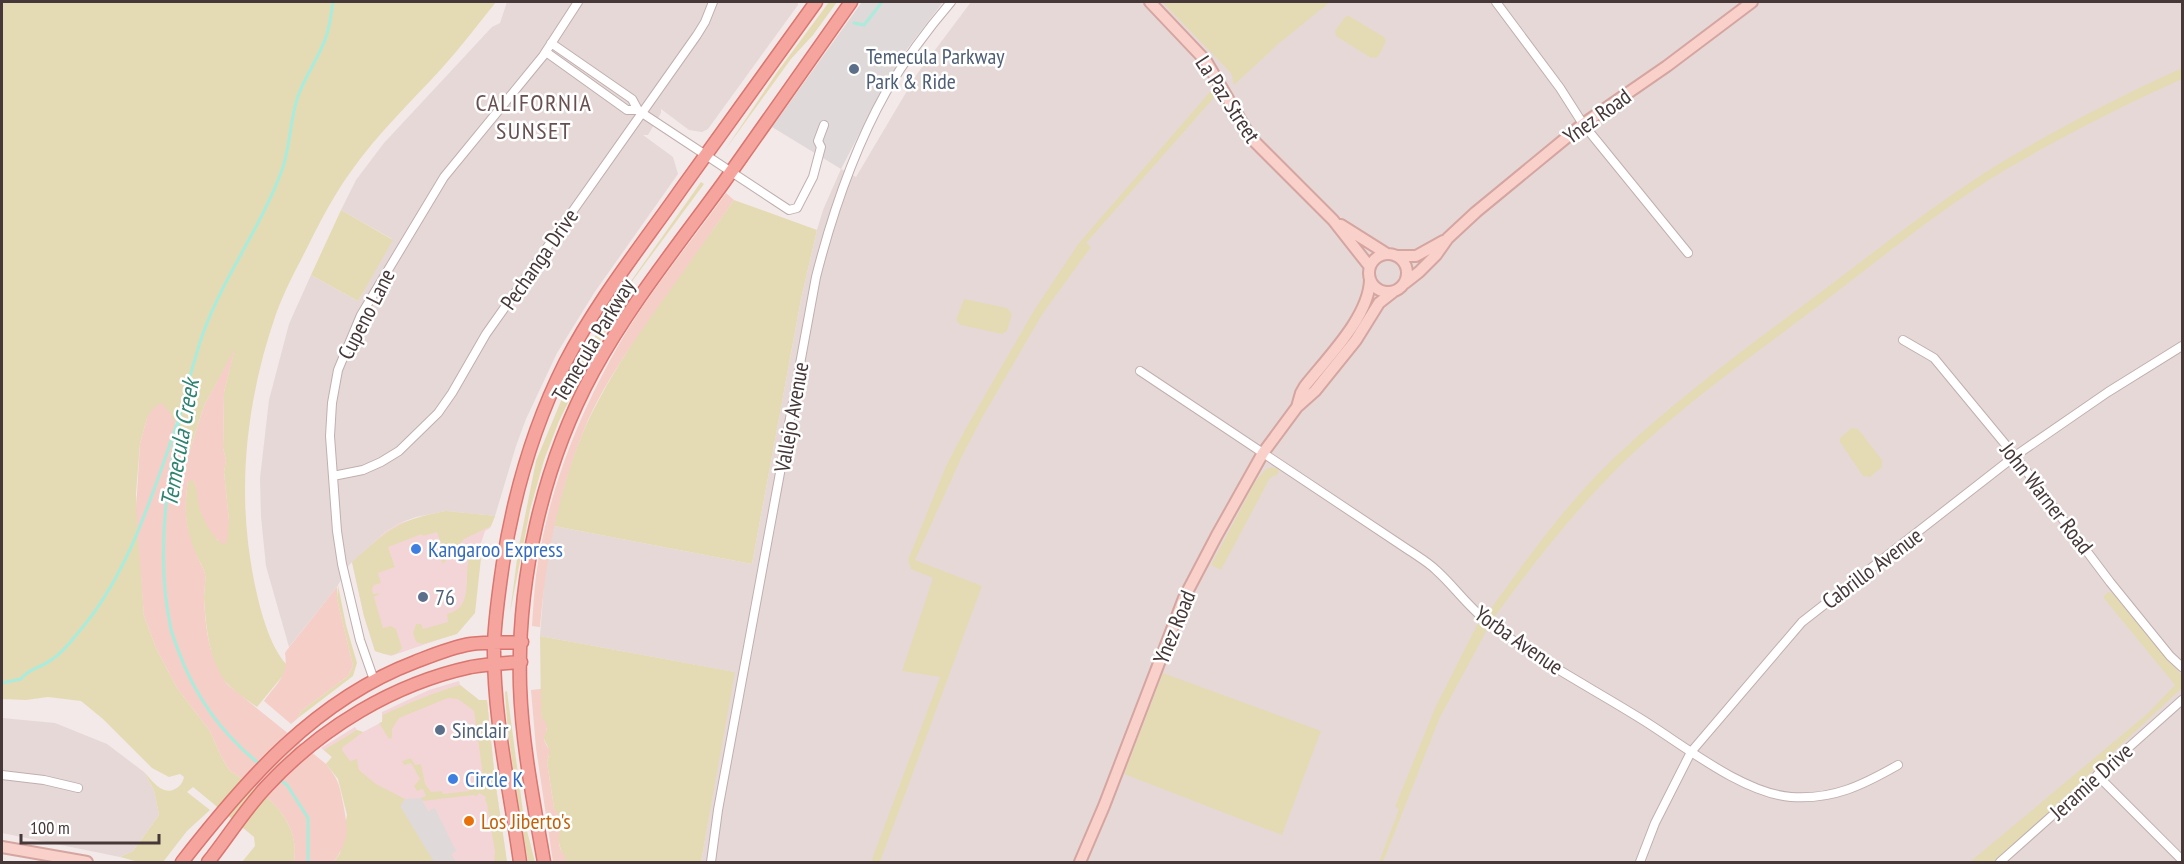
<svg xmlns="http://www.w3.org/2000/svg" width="2184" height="864" font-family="'PT Sans Narrow',sans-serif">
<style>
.residential{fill:#e6d8d7}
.commercial{fill:#f3d5d7}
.green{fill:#e4dbb4}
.sand{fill:#f4cec7}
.parking{fill:#dfd9d9}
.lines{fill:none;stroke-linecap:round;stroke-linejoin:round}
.stream{stroke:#aaebdb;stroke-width:3}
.minor-casing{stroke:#c1afaf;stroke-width:10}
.secondary-casing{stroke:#d5a5a0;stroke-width:14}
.primary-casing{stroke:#da756f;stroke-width:15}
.minor{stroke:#fff;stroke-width:8}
.secondary{stroke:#fad0cb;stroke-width:10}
.primary{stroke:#f6a49e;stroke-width:12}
.service-dot{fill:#5c6f8a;stroke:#fff;stroke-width:2}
.shop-dot{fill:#3f7fe0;stroke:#fff;stroke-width:2}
.food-dot{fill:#e8710a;stroke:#fff;stroke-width:2}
.labels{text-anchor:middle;stroke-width:5;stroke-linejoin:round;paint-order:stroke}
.service-label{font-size:22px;fill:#4e5e75;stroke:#fff;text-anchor:start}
.street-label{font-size:22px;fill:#463838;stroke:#fff}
.shop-label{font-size:22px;fill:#366cbe;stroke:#fff;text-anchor:start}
.food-label{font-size:22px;fill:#c56008;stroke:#fff;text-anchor:start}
.neighbourhood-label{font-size:24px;letter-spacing:1.5px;fill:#685051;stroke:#fff}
.water-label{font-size:24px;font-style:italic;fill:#2f8471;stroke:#fff}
</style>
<rect width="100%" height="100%" fill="#f3e9e8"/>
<path class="residential" d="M507,2H798V5L708,129L702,132L689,130L661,109V113L648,135H643L673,157L678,174L594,293L557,353L526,419L516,446L495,516L446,511L416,517L400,523L385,532L349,565L337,587L289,647L266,566L261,517L260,478L269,400L289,324L311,275L358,301L392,239L341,210L356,180L384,143L492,27L500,23Z
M971,2H2182V862H701L734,672L540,636L545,571L554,526L752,564L801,299L817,230L823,210L841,169L856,177L917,74Z
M2,718L55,723L107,744L144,772L154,790L159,815L133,851L120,857L2,833Z"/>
<path class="commercial" d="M446,511L495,516L490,528L485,531L480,546L482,549L480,559L452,635L391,656L375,651L364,616L352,562L385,532L400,523Z
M459,681L460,685L479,700H487L495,780L507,862H421L326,764L332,757L321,748L355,727L357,730L363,732L382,722V712L429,690Z"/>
<path class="green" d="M2,2H496C478,24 461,47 442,68C411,102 378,133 352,170C336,192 323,216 311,240C299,264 285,289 276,314C251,386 239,465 248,542C252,575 263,640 287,665L285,673L257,707C245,699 231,689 222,678C209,661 205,618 204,597C204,590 206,581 205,574C203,565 196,557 193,549C185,526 184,505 188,481H194L198,491L201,513L218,541L229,521L224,472L226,460L223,448L224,392L234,351L204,406L190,450L185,458L180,453L176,423L147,418L140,444L136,494L144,616L156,648L177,688L210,731L219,752L229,770C263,792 301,817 294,862H242L255,846L254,837L193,787L187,792L210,810L187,831L163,862H139L120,857L133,851L159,815L154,790L144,772C149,777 155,786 162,789C172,794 182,787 184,777L180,774L169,777L152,768L103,719L81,701L48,697L26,700L2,699Z
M829,2H837L813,35L791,59L725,150L778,71Z
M1162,2H1330L1277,45L1234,85L1231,73Z
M1349,16L1384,37L1386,41L1378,57L1371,58L1336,36L1335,31L1345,17Z
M2182,68V79C2122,106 2063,136 2005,170C1942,208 1884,256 1825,301C1759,351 1690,399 1630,456C1577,507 1536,560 1493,619L1487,614C1527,559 1566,503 1616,456C1681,395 1754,342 1825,289C1882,246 1940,200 2002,162C2060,127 2120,96 2182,68Z
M1215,86L1218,93L1086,243L1091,247L1043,313L983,416L963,454L915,560L982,586L880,862H871L940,677L902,671L933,578L911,569L908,560L946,466L966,428L1033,312L1079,243Z
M701,182L704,184L633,280L625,300L591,356L559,421L544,460L530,510L510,613L518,551L536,461L568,384L607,315Z
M734,200L817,230L801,299L752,564L554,526C563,485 576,442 596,405C634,332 687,267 734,200Z
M341,210L393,240L358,301L311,275Z
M964,299L1007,308L1012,314L1007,331L1002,334L961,325L956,320Z
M1852,428L1858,429L1882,460V467L1870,477L1863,476L1840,442V438Z
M1271,467L1279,469L1278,474L1270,478L1221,570L1211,565L1255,482L1265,470Z
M446,511L495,516L491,526L464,539L443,564L440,557L445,555L437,532L423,536L422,534L388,547L395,567L378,573L381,583L374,585L372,589L373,594L381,593L374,597L383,628L391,626L396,629L402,648C395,658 388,655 375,651L364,616L352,562C388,530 397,520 446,511Z
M477,546L482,549L475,613L457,634L423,644L416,642L413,633L416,624H421L423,629L448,622L447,614C481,606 456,562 477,546Z
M338,585L346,625L357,663L353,676L298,718L301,711L348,676L353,666L337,599Z
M2108,592L2112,593L2182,676V688L1995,862H1970L2147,714L2175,685L2103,597Z
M1479,621L1488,628L1440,717L1383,862H1379L1399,809L1395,807L1435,708Z
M540,636L735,672L701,862H565C562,851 554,836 560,823L554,808L547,762C548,759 549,756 549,752C549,742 539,742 547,729L541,716Z
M1163,673L1321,731L1282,835L1124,774Z
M460,685L479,700H487L495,780L507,862H494L495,852L487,804L485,800L486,797L479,793L477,796L473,795L423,801L421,798L426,796L423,789L417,791L414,786L420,779L411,763L404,765L402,761L411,758L415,765L421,764L425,784L431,792L442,791L443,794L469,791L468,787L479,785L483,776L474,711L458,699L448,698L399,718L392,729V738L389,739L379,723L382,722L383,715C408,703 433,693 460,685Z
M507,691L524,819L535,862H528C519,806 508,749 505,692Z
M357,730L363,732L343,747L342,750L350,761L357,759L359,770L376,784L405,799L434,862H334L340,853L347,815L338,779L326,764L332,757L324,750Z"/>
<path class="sand" d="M726,193L734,200C709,235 685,270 660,304C634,341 607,379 588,420C559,487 546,555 540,627L532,626C533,610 534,593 536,576C548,487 583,403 630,326C659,280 694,238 726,193Z
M235,348L224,392L223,448L226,460L224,472L229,521L227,542L223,544C215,540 205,523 201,513C197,503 198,491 194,481H188C184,505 185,526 194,549C196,557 203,566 205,574C206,581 204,590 204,597C205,625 209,663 228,685L326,764C339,781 339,783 343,803C348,830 350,838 334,862H294C301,817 263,792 229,770L219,752L210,731L177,688L156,648L144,616L136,510L140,444L147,418L152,409L161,403C177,416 179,435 180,453L185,457L190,450L204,406Z
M337,587V599L353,666L348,676L301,711L298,718L291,724L264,701C276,684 289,676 285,653L287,650Z
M541,689V716L547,725C546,741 539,733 550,751L547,762L554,808L560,818C561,831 554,846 566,857L565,862H553L536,748L531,690Z"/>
<path class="parking" d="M862,2H943L907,49L883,88L841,169L772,127Z
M421,798L428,811L435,808L456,851L451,854L456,862H434L400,806L405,799Z"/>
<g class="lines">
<path class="stream" d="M854,23L864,25L882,2
M2,683L21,679C29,668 41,668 51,660C61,654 70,643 77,634C130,573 153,492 179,418
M262,766C222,735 195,697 178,650C175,641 171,633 170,624C152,539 174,424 200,342C220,281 260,230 282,170C290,147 290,122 297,99C304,77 319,58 326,37C330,26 331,13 333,2
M279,779L287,785L308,818V862"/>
<g class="minor-casing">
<path id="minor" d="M1496,2L1560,88L1583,124L1688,253
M551,43L632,99L638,110L642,113L789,210L797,208L813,177L821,147L818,141L824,125
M546,52L627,110H638
M1903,340L1934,358L2015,456L2110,582L2170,656L2182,667
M1140,371L1410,551C1419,557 1429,563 1436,570C1454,586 1468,607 1488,622C1534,658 1588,686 1638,717C1681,743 1741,793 1791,797C1833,800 1863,785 1898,765
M333,476L363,470L381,462L399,451L438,413L452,393L486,334L697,35L705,22L713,2
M374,680L360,640L342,564L337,531L330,436L332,403L338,370L361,315L444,177L543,56L578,2
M2,775L44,780L78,788
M2097,775L2182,860
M711,862L718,810L816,277C832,214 854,149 886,92C905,60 927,30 951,2
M1640,862L1655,823L1691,752L1802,622L2015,456L2108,392L2182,346
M2000,862L2182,700"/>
</g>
<g class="secondary-casing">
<path id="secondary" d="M1150,2L1206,61L1251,138L1333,220L1370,267
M1341,225L1387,254
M1369 273a19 19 0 1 1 38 0a19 19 0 1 1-38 0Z
M1396,256H1416L1443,241
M1405,283L1419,272L1436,255L1448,238L1476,212L1583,124L1667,66L1752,2
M1297,407L1301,393L1305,386C1327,358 1369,317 1370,280
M2,847L87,862
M1080,862L1104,806L1184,598L1217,535L1263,453L1297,407L1315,391L1356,340L1379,303L1393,292"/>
</g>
<g class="primary-casing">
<path id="primary" d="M182,862C246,780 315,700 415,662C433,655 452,647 471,644C488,642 505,643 522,642
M208,862C228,837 245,809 267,786C321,728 393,684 471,667C487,664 505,663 521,662
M520,862C510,790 493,717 494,644C495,617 499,590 503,563C514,493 533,427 565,363C597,301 642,245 682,188C727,126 772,64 816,2
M544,862C534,804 522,745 520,686C517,580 542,466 593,372C630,304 679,244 724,182C766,122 808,62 851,2"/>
</g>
<use href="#minor" class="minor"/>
<use href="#secondary" class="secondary"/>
<use href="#primary" class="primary"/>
</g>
<g class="service-dot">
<circle cx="854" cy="69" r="6"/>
<circle cx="423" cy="597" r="6"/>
<circle cx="440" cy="730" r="6"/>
</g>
<g class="shop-dot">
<circle cx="416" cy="549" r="6"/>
<circle cx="453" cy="779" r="6"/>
</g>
<circle class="food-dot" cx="469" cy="821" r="6"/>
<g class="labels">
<g class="service-label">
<text x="866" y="64">Temecula Parkway<tspan x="866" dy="25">Park &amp; Ride</tspan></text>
<text x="435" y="605">76</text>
<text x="452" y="738">Sinclair</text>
</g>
<g class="street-label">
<text transform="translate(1228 99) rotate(57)" y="8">La Paz Street</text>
<text transform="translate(1597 116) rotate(-36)" y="8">Ynez Road</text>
<text transform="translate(539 259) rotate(-55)" y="8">Pechanga Drive</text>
<text transform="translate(366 314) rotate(-63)" y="8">Cupeno Lane</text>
<text transform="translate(593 340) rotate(-59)" y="8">Temecula Parkway</text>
<text transform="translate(791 417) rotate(-80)" y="8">Vallejo Avenue</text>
<text transform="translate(2047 498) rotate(52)" y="8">John Warner Road</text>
<text transform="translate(1872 568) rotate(-37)" y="8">Cabrillo Avenue</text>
<text transform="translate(1174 627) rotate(-68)" y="8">Ynez Road</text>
<text transform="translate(1519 640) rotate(35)" y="8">Yorba Avenue</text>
<text transform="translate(2091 781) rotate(-42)" y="8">Jeramie Drive</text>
</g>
<g class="shop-label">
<text x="428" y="557">Kangaroo Express</text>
<text x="465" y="787">Circle K</text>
</g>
<g class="food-label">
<text x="481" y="829">Los Jiberto's</text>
</g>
<g class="neighbourhood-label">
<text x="534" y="111">CALIFORNIA<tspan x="534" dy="28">SUNSET</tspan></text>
</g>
<g class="water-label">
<text transform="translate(180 443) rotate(-80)" y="8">Temecula Creek</text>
</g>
</g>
<rect width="2184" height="864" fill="none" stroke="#463838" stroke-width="6"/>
<path d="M21 834v9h138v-9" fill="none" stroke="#463838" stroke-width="3"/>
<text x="30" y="834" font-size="18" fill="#463838" stroke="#ffffff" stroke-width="4.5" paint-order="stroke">100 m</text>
</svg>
